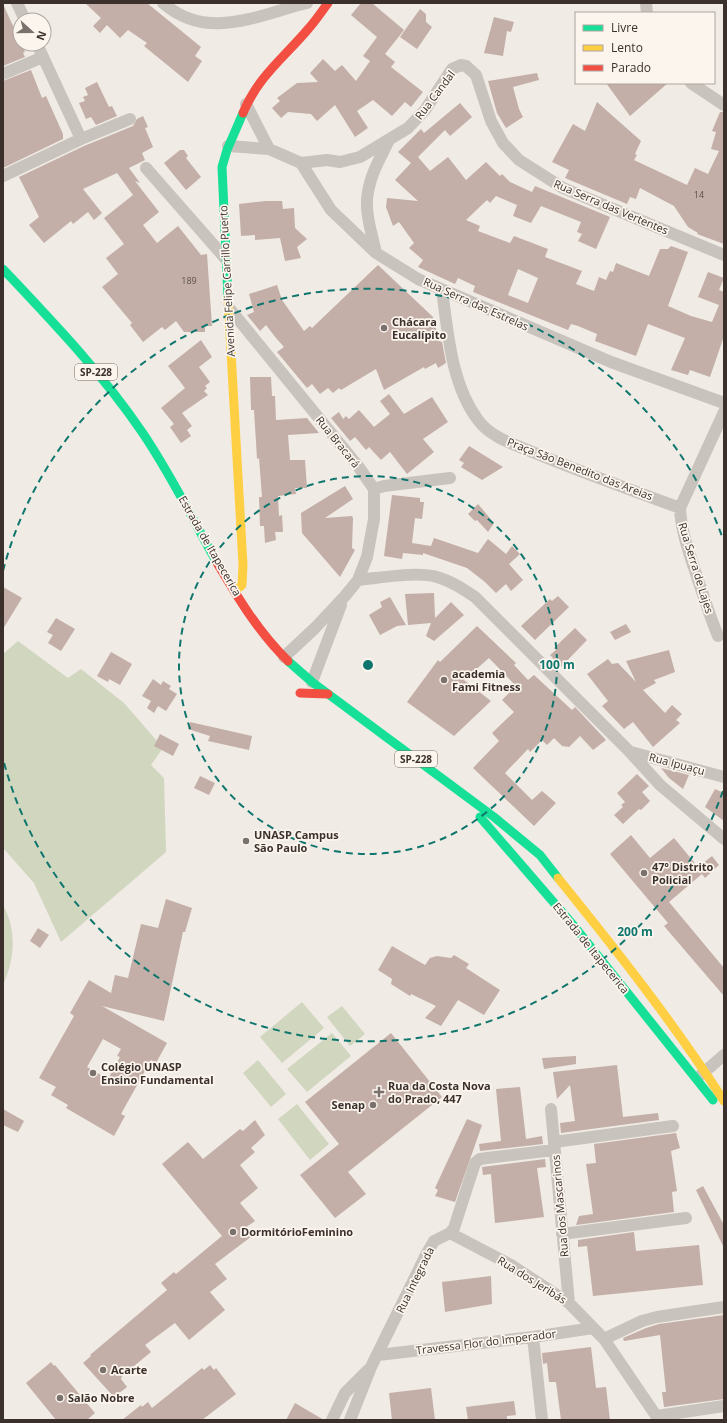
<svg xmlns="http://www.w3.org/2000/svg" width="727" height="1423" font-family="'Open Sans',sans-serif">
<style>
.green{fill:#d1d6bf}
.building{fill:#c3afa7;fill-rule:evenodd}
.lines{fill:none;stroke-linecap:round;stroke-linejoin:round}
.street{stroke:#c9c3be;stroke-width:12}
.fast{stroke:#16e098;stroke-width:9}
.slow{stroke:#ffcf43;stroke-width:9}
.jam{stroke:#f24e42;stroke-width:9}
.ring{fill:none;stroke:#0f766e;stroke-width:2;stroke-dasharray:7 5}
.poi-dot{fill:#7a716c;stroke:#fbf5ee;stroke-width:1.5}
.labels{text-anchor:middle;stroke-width:3.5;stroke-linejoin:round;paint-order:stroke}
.number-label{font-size:9px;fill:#5d504a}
.shield{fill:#fbf5ee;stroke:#756b66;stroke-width:1}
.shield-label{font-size:10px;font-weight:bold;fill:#3b302b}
.street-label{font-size:11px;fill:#3b302b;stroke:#fbf5ee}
.poi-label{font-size:11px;font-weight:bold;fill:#3b302b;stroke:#fbf5ee;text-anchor:start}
.centre{fill:#0f766e;stroke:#fbf5ee;stroke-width:2}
.ring-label{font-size:12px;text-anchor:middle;font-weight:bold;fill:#0f766e;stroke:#fbf5ee;stroke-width:3.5;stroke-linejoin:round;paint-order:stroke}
</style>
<rect width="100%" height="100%" fill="#f0ebe5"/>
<path class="green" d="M18,641L68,678L81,669L124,703L163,748L151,765L164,778L166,852L61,942L34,883L3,848V654Z
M3,905C17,930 15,959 3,985Z
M302,1002L324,1028L282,1063L260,1037Z
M342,1006L365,1034L350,1046L327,1017Z
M332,1033L351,1056L307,1092L287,1069Z
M258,1060L286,1094L271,1107L243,1073Z
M297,1104L329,1144L310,1160L278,1119Z"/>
<path class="building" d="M85,3H147L201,47L195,56L202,61L188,82L144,46L147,43L128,30L120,38L107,25L100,33L93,26L101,18Z
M361,3H372L404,30L385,54L395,62L391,67L423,92L411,107L405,102L392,116L373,100L357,111L368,128L355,137L335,105L317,121L311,114L288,112L281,118L272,108L280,101L277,98L297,83L318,82L310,73L323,59L335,71L342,65L356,81L370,61L363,56L377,37L351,15Z
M3,4L25,52L23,53L25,57L3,66Z
M420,9L426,14V22L432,27L417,49L400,37Z
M494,17L514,22L511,32L507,31L503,56L484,53Z
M31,70L42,98L46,96L63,134V139L3,168V81Z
M537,73L539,80L513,87L519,109L523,117L506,128L497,113L488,81Z
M97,82L109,107L112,106L117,116L96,125L91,117L86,119L79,103L85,101L83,97L88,95L85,88Z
M606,83H668L630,116Z
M597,102L641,141L635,154L637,155L634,160L687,185L695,168L708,174L719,151L711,149L716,132L712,131L720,112H724V244L697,234L698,233L688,227L674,206L640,188L636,199L630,197L627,204L565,178L569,170L552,162L573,124L585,131Z
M460,103L472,117L450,136L445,130L418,157L430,171L448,157L466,180L486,162L500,176L502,174L510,182L532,192L535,186L610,217L596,249L578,241L582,234L577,232L581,222L541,206L531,223L513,216L517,205L496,196L490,203L487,200L466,220L480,226L478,231L510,243L514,236L548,249L545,257L582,271L576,284L594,291L599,277L606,280L610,271L613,272L616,263L649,276L660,249H668L671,246L688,252L668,306L691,316L712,322L719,305L698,297L708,272L724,278L719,290L724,292V336L710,377L690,370L688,375L671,370L685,338L648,324L636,356L595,341L597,334L578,326L571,324L568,330L473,292L475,286L458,278L455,284L418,267L423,260L409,248L414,243L399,222L393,226L386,207L387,198L418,201L395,180L411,163L398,152L421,129L424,133ZM518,269L538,278L528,303L508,295Z
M143,116L148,127L145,128L153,147L142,153L145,160L129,168L140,183L135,181L159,212L143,225L157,243L178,226L201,255L207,254L212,326H205V332H184L176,321L165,330L162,327L143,342L130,325L132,323L102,287L118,274L106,258L124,244L104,218L133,195L117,173L83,189L102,213L94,220L88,212L73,224L71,221L44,243L29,225L39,217L19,177L84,146L133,126L137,119Z
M180,150H184L188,156L186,158L201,177L186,190L164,163Z
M266,201H282L283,209L294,208L295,228L307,239L297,247L301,258L285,261L280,238L255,240V235L241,236L239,204Z
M378,265L433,317L439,341L442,342L446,363L438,368L436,363L425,369L424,367L384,390L376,369L341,390L339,388L333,393L328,388L320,394L312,384L307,388L277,352L284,347L276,338L266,325L260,331L247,315L254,312L249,294L277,285L282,300L304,331L310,326L312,328Z
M201,340L212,357L199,367L210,382L205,386L207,388L204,391L208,395L182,413L192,426L187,430L191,436L181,443L170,427L174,424L161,408L185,388L168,366Z
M250,377H271L272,396H275L276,420L307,418L319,433L288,435L290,460H305L307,488H295L296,494L278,496L279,516L282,515L283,532H275L276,540L265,543L264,526H260L259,497H262L259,458L257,459L254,410H251Z
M389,394L404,414L432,397L448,422L423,439L434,452L407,474L390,452L381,460L369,447L366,450L355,437L350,441L331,418L339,412L343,419L346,416L349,419L359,410L374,427L390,414L380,401Z
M469,446L503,467L482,480L461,467L464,463L459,460Z
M345,486L353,499L325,518L352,516L353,518L352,548L355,550L340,577L302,533L301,513Z
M392,495L420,498V502H424L422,519L415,518L412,543L431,546L434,538L478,553L488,539L506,554L512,546L520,554L509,564L523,580L511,591L506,584L496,593L485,582L467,568L423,553V555L403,553L402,559L384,556Z
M478,504L494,523L488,532L477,520L475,521L468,514Z
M3,587L22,598L3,629Z
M434,593L435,618L451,602L464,615L434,641L426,636L431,623L408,625L405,594Z
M558,596L569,607L535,640L521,626L550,599L552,601Z
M390,597L406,625L397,626L380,635L369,615L382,607L380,602Z
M56,618L75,629L61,651L48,643L53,635L47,632Z
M626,624L631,632L615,640L610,632Z
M477,626L516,663L514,665L528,680L534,675L572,710L575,707L606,740L593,750L580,736L569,747L562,746L554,738L547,745L542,740L530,752L528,749L505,773L532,800L542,791L556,803L534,826L473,768L499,741L492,733L514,712L502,700L516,686L489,658L464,680L491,701L454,736L407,702L438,660L440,662Z
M575,628L587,640L561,667L550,655L556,650L554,648Z
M669,650L675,672L654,680L656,683L643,690L665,713L672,705L682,714L676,720L680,723L653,747L633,722L624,729L602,706L608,701L587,674L608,659L612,664L618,663L636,682L626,661Z
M111,652L132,664L120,685L109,679L108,682L97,676Z
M153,679L161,685L163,681L171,686L169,689L177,694L166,711L158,706L154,713L147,708L151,701L142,696Z
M190,722L252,736L249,750L208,741L210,736L188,729Z
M160,734L179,744L173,756L154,746Z
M661,768L689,775L683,789L669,778Z
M637,774L649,786L642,792L650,801L641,810L639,809L623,824L614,815L623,807L621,805L625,802L617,793Z
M200,776L215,783L209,795L194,788Z
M715,789L724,793V821L705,807Z
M631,835L650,858L674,838L698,867L712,856L719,865L705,878L702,874L669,902L724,968V996L664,926L668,923L610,854Z
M166,899L192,908L185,932H183L164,1021L102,1006L167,1043L156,1063L151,1060L121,1114L125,1116L114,1136L66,1108L68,1105L51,1095L56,1087L39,1078L74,1016L70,1013L89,980L111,993L115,975L128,978L141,924L158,928ZM103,1039L121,1049L117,1056L120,1057L108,1079L87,1067Z
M38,928L49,935L40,948L30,941Z
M392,946L425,965L430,958L437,956L451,958L454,955L469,964L466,968L500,990L484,1015L458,1000L441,1026L425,1018L436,1006L411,994L410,996L391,984L392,979L378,970Z
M391,1033L442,1097L348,1172L366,1194L335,1218L300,1175L339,1144L305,1102Z
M576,1056V1064L544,1069L542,1058Z
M617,1065L623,1117L658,1113L659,1120L561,1133L560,1123L575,1121L570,1085L557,1099L553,1072Z
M520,1087L526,1139L542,1136L543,1144L480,1151L479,1144L501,1141L496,1089Z
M3,1109L24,1121L18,1132L3,1125Z
M467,1119L482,1125L455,1202L435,1196L438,1190L435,1188Z
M255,1120L265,1135L251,1148L255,1152L240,1165L258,1188L240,1203L255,1221L245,1228L252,1236L215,1264L227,1279L210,1292L225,1310L189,1340L175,1323L145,1345L151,1352L122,1376L121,1379L127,1387L114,1397L83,1363L91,1356L90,1355L167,1290L161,1283L174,1272L176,1274L222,1236L162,1164L188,1142L203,1159L240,1129L243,1131Z
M676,1133L680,1148L671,1151L677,1191L672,1192L674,1212L576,1225L579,1216L593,1214L586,1164L596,1163L594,1144Z
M545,1159L546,1167L537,1168L544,1217L495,1223L491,1174L483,1175L482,1167Z
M703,1186L724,1225V1248L696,1190Z
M634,1232L636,1251L699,1245L703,1285L593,1296L587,1246L578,1247V1240Z
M491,1276L492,1304L445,1312L442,1282Z
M724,1315V1399L664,1407L662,1392H666L660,1335L624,1341L623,1338L646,1328L659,1324Z
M591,1347L596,1388L606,1387L610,1420H561L556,1382H549L547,1363L543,1364L542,1353Z
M51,1362L54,1366L55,1365L95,1413L87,1420H56L26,1383Z
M210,1365L214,1370L216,1368L236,1394L202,1420H122L141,1405L142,1407L148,1402L152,1408L202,1368L204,1370Z
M431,1388L435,1420H392L389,1393Z
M514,1401L516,1415L507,1416V1420H468L466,1407Z
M295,1403L324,1420H286Z"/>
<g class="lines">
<path class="street" d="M17,3L25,20
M163,3C208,42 257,15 307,3
M646,3L647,13
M37,44L81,139
M3,74L43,57
M691,83L724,105
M246,104L269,149
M228,146L269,149L301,163L331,210L376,253L418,279L611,362L724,403
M301,163L327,160L340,162L360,157L408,128L425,110L452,69L461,65L466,66L476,75L491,121L503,143L519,160L563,188L724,255
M146,168L225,258
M3,176L81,139L130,119
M376,253C372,234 364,211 368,192C371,173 381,157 389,140
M442,290C448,333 451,384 478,420C491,438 516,445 535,453C583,473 632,490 680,508
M229,308L358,466L374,489V519L367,557L358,580L345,596L315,628L284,657
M374,489L384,486L450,478
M358,580C379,578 418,571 437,577C451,581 463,589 475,597L629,751L660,785L724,839
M718,636C710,617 704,597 697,577C690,555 681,532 680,508L724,412
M312,682L341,605
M631,752L724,777
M701,1075L724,1055
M551,1109L569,1303
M554,1142L673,1126
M450,1233L511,1265L569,1303L604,1339L659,1420
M562,1234L686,1218
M533,1337L542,1420
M604,1339L642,1321L657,1317L724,1307
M378,1355L533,1337L593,1328
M657,1416L724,1406
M332,1420L345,1393L368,1370
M350,1420L371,1367L427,1253L434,1241L450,1233L454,1228L475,1163L480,1159L487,1158L554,1150"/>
<path class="fast" d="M3,269C52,321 102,373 142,432C170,473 192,518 216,561
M228,298L222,167L227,150L243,113
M288,661L312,682L494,817L540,855L558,878
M480,817L574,926L713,1100"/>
<path class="slow" d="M228,298L243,565L242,585L236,590
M558,878C617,951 673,1022 724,1101"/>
<path class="jam" d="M243,113C259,75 284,58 309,28C316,20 322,11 328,3
M216,561C237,596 258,632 288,661
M300,693L328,694"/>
</g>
<g class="ring">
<circle cx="368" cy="665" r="189"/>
<path d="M723 791A377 377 0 0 1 3 759M3 571A377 377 0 0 1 723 539"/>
</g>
<g class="poi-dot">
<circle cx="384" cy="328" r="4"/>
<circle cx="444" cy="680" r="4"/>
<circle cx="246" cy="841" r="4"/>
<circle cx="644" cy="873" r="4"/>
<circle cx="93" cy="1073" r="4"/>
<path d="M377 1086h4v4h4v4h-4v4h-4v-4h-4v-4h4z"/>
<circle cx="373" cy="1105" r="4"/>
<circle cx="233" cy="1232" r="4"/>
<circle cx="103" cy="1370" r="4"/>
<circle cx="60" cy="1398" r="4"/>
</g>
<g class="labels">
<g class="number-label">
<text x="699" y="198">14</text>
<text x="189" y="284">189</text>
</g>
<g class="shield">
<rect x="75" y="364" width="42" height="16" rx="3"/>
<rect x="395" y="751" width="42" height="16" rx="3"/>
</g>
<g class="shield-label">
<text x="96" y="376">SP-228</text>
<text x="416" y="763">SP-228</text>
</g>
<g class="street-label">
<text transform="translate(435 95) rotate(-53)" y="4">Rua Candal</text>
<text transform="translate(611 207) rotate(23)" y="4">Rua Serra das Vertentes</text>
<text transform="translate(227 281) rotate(-93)" y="4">Avenida Felipe Carrillo Puerto</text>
<text transform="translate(476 304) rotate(24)" y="4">Rua Serra das Estrelas</text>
<text transform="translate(338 442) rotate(51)" y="4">Rua Bracará</text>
<text transform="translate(580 469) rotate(21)" y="4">Praça São Benedito das Areias</text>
<text transform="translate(210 546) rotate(60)" y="4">Estrada de Itapecerica</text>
<text transform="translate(696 568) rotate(73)" y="4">Rua Serra de Lajes</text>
<text transform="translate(677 764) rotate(15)" y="4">Rua Ipuaçu</text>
<text transform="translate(591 948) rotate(51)" y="4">Estrada de Itapecerica</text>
<text transform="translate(560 1206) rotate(-95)" y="4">Rua dos Mascarinos</text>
<text transform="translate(415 1280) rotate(-64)" y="4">Rua Integrada</text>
<text transform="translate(532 1280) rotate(32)" y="4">Rua dos Jeribás</text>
<text transform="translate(486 1342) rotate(-7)" y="4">Travessa Flor do Imperador</text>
</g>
<g class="poi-label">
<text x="392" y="326">Chácara<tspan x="392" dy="13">Eucalípito</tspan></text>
<text x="452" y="678">academia<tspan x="452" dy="13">Fami Fitness</tspan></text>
<text x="254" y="839">UNASP Campus<tspan x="254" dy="13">São Paulo</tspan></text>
<text x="652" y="871">47º Distrito<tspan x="652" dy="13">Policial</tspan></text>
<text x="101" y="1071">Colégio UNASP<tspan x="101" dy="13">Ensino Fundamental</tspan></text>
<text x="388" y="1090">Rua da Costa Nova<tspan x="388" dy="13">do Prado, 447</tspan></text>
<text x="365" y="1109" text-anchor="end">Senap</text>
<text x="241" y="1236">DormitórioFeminino</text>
<text x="111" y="1374">Acarte</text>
<text x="68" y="1402">Salão Nobre</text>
</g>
</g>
<circle cx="368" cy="665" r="6" class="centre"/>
<g class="ring-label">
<text x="557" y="669">100 m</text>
<text x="635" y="936">200 m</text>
</g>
<rect width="727" height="1423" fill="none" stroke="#3b302b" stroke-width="8"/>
<rect x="575" y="12" width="140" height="72" fill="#fbf5ee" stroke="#aea6a0"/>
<rect x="583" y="25" width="20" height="6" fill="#16e098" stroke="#aea6a0"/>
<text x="611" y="32" font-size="12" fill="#3b302b">Livre</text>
<rect x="583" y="45" width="20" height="6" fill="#ffcf43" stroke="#aea6a0"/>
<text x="611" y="52" font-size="12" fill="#3b302b">Lento</text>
<rect x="583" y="65" width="20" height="6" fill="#f24e42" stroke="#aea6a0"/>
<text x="611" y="72" font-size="12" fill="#3b302b">Parado</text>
<g transform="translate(32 32) rotate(111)"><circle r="19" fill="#fbf5ee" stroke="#aea6a0"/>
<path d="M0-3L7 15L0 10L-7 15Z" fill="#7a716c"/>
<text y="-6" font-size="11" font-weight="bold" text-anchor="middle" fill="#3b302b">N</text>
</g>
</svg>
